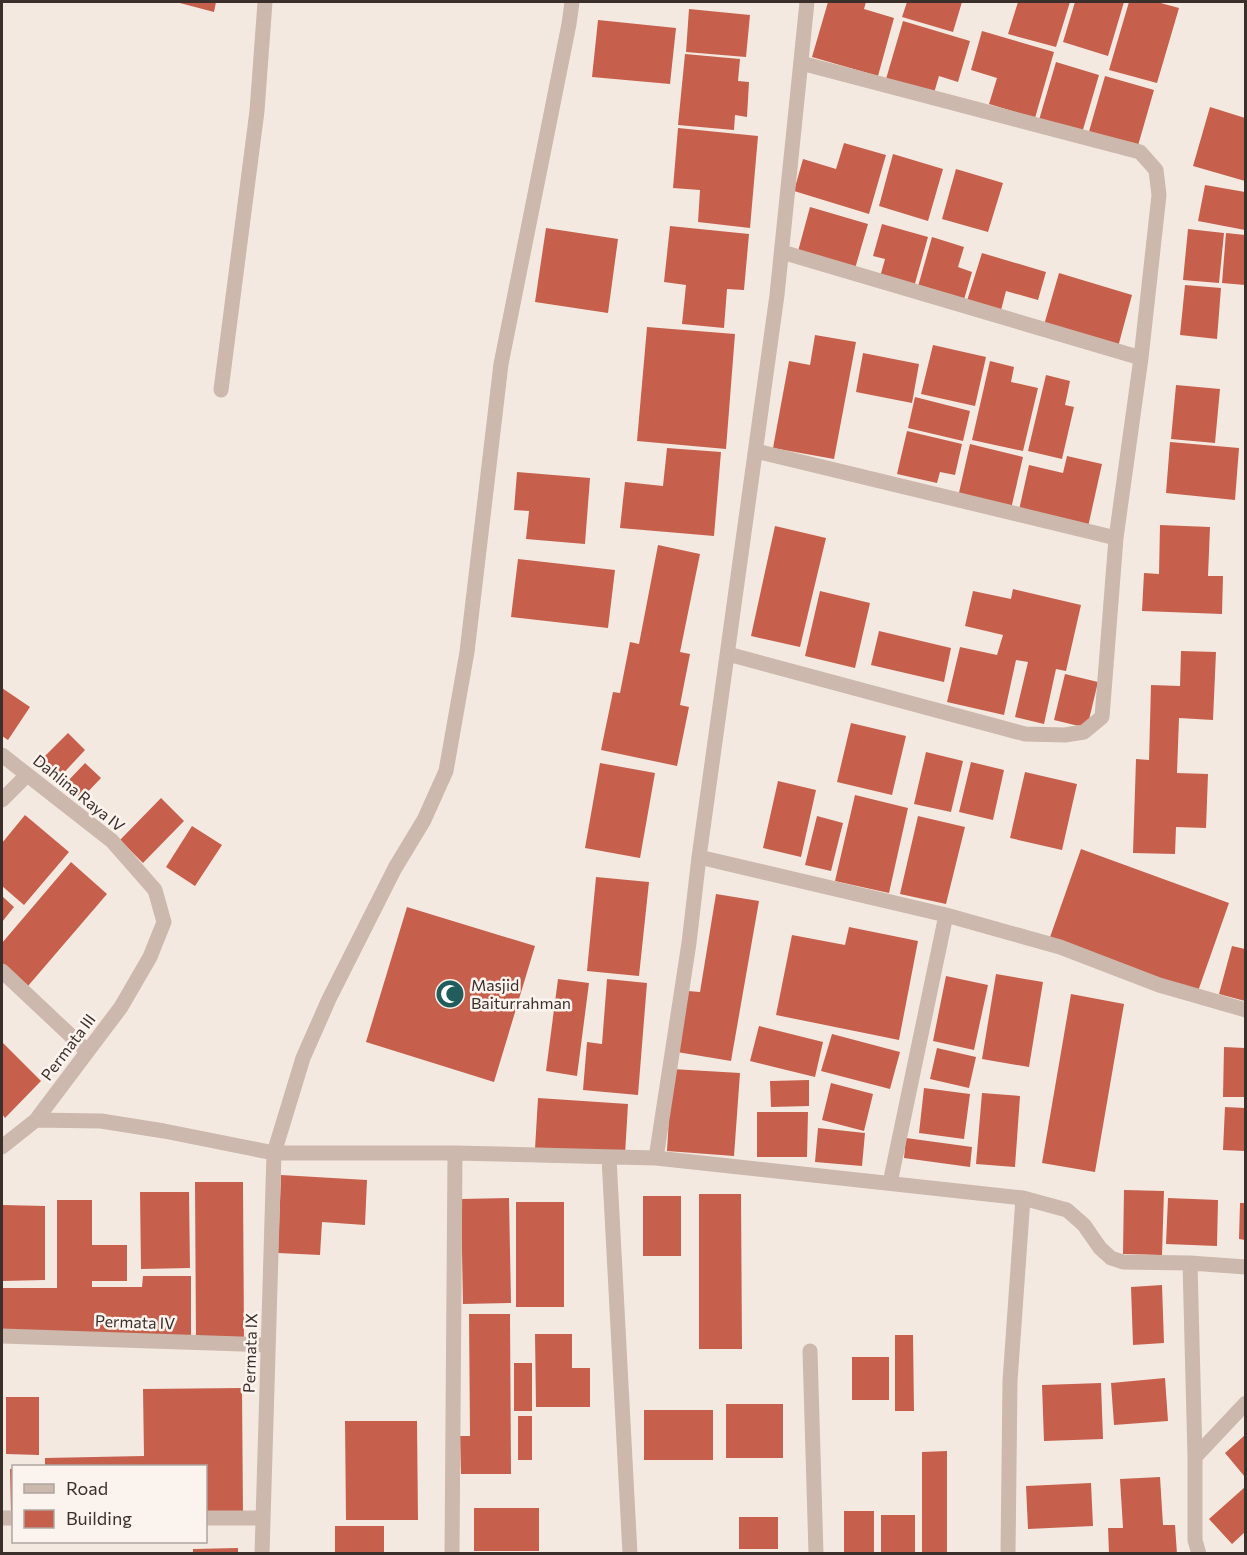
<svg xmlns="http://www.w3.org/2000/svg" width="1247" height="1555" font-family="Commissioner,sans-serif">
<style>
.building{fill:#c6604c}
.lines{fill:none;stroke-linecap:round;stroke-linejoin:round}
.street{stroke:#ccb8ac;stroke-width:15}
.labels{text-anchor:middle;stroke-width:5;stroke-linejoin:round;paint-order:stroke}
.street-label{font-size:16px;fill:#3b2f2b;stroke:#fbf4ee}
.poi-label{font-size:16px;fill:#3b2f2b;stroke:#fbf4ee;text-anchor:start}
</style>
<rect width="100%" height="100%" fill="#f4e9e1"/>
<path class="building" d="M176,2H216L214,12Z
M828,2H866L864,9L894,18L878,76L812,57Z
M907,2H962L953,32L902,17Z
M1018,2H1070L1056,47L1008,34Z
M1075,2H1124L1108,56L1063,42Z
M1129,2H1157L1179,8L1157,83L1109,70Z
M689,9L750,15L746,57L686,52Z
M598,20L676,28L670,84L592,77Z
M903,21L970,41L958,82L939,76L934,93L886,79Z
M982,31L1054,52L1035,118L989,104L997,78L971,70Z
M685,54L740,59L738,81L749,82L747,117L735,115L734,130L678,125Z
M1056,62L1099,75L1082,133L1039,120Z
M1105,76L1154,90L1137,149L1088,135Z
M1210,107L1245,118V181L1193,166Z
M678,128L758,136L750,228L698,222L700,190L673,188Z
M844,143L886,155L869,214L794,191L803,159L836,169Z
M893,154L943,169L928,221L879,206Z
M956,169L1003,183L988,232L942,219Z
M1205,185L1245,192V230L1198,221Z
M810,207L868,224L854,272L797,255Z
M882,224L928,237L914,287L880,277L885,259L873,256Z
M670,226L749,234L744,290L727,289L724,328L682,324L686,285L664,282Z
M546,228L618,239L608,313L535,302Z
M1188,229L1224,233L1219,283L1183,280Z
M1226,233L1245,235V285L1222,283Z
M932,237L964,247L958,267L972,272L963,303L917,290Z
M982,253L1046,272L1038,300L1006,291L1000,314L966,304Z
M1059,273L1132,295L1118,347L1044,325Z
M1185,285L1221,288L1217,339L1180,335Z
M647,327L735,334L726,449L637,441Z
M815,335L856,342L834,459L773,448L789,361L810,365Z
M933,345L986,357L975,406L921,394Z
M863,353L919,364L912,403L856,392Z
M990,361L1014,367L1011,382L1038,388L1023,451L972,440Z
M1046,375L1070,381L1065,405L1074,407L1062,459L1028,451Z
M1176,385L1220,389L1215,443L1171,439Z
M915,397L970,411L963,441L908,428Z
M907,431L962,444L955,475L940,472L937,483L897,474Z
M1170,442L1239,448L1235,500L1166,493Z
M970,444L1023,457L1011,509L958,497Z
M667,448L721,452L714,536L620,528L625,482L663,486Z
M1067,456L1102,464L1088,527L1019,510L1029,465L1063,473Z
M517,472L590,478L585,544L526,539L529,511L514,510Z
M1160,525L1210,527L1208,576H1223L1222,614L1142,611L1144,573L1159,574Z
M775,526L826,538L800,647L751,636Z
M658,545L700,554L680,652L690,654L680,705L689,707L677,766L601,750L613,692L620,693L630,642L639,644Z
M518,559L615,570L608,628L511,617Z
M1013,589L1081,605L1066,671L1056,669L1044,724L1015,717L1028,662L1016,660L1004,715L947,702L960,647L997,655L1003,635L965,626L973,591L1011,599Z
M820,591L870,603L855,668L805,656Z
M879,631L951,648L944,682L871,665Z
M1181,651L1216,652L1213,720L1179,718L1177,773L1208,774L1206,828L1176,827L1175,854L1133,853L1136,759L1149,760L1151,685L1180,686Z
M1065,674L1098,682L1087,728L1054,720Z
M2,688L30,707L8,740L2,736Z
M851,723L906,736L892,795L837,782Z
M68,733L85,750L58,779L40,761Z
M926,752L963,761L951,812L914,804Z
M971,762L1004,770L993,820L959,812Z
M85,763L101,778L81,799L66,783Z
M600,763L655,773L640,858L585,848Z
M1025,772L1077,784L1062,850L1010,838Z
M778,781L816,790L801,857L763,848Z
M855,795L908,808L889,893L835,881Z
M161,798L184,821L143,863L120,840Z
M25,815L69,852L24,905L2,886V843Z
M817,816L843,823L831,871L805,865Z
M918,816L965,827L946,904L900,894Z
M192,826L222,845L195,886L166,867Z
M1081,849L1229,903L1197,994L1049,940Z
M71,862L107,894L28,986L2,963V943Z
M596,877L649,882L639,976L587,971Z
M716,894L759,901L731,1061L677,1052L688,991L700,992Z
M2,896L14,907L2,922Z
M407,907L535,946L494,1082L366,1042Z
M849,927L918,941L899,1040L776,1015L792,935L845,945Z
M1232,946L1245,949V1001L1219,994Z
M996,974L1043,982L1029,1067L982,1059Z
M946,976L988,985L974,1050L933,1041Z
M558,979L589,983L577,1076L546,1071Z
M607,979L647,983L638,1095L583,1090L587,1042L602,1044Z
M1071,994L1124,1004L1095,1172L1042,1163Z
M759,1026L823,1042L815,1077L750,1061Z
M832,1034L900,1052L890,1089L821,1071Z
M2,1042L41,1081L5,1118L2,1114Z
M1224,1047L1245,1048V1097H1223Z
M937,1048L976,1057L969,1088L930,1079Z
M672,1069L740,1073L734,1156L667,1151Z
M809,1080V1106L771,1107L770,1081Z
M831,1083L873,1094L864,1131L822,1120Z
M924,1088L970,1094L964,1139L919,1133Z
M982,1093L1020,1096L1015,1167L976,1164Z
M538,1098L628,1104L625,1155L535,1149Z
M1225,1107L1245,1108V1151L1223,1150Z
M757,1112H808L807,1157H757Z
M818,1128L865,1133L862,1166L815,1162Z
M906,1138L972,1147L970,1167L904,1158Z
M281,1175L367,1180L365,1225L322,1222L320,1255L278,1253Z
M195,1182H243L244,1340H196Z
M1124,1190L1164,1191L1162,1255L1123,1254Z
M140,1192H189L190,1268L141,1269Z
M699,1194H741L742,1349H699Z
M643,1196H681V1256H643Z
M509,1198L511,1303L463,1304L461,1199Z
M1168,1198L1218,1200L1217,1246L1166,1244Z
M57,1200H92V1245H127V1281H92V1287H142L143,1276H191V1336L2,1332V1288H57Z
M516,1202H564V1307H516Z
M1240,1203H1245V1240L1239,1239Z
M3,1205L45,1206V1280L3,1281Z
M1162,1285L1164,1343L1133,1345L1131,1287Z
M469,1314H510L511,1474H461L460,1436H470Z
M535,1334H572V1368H590V1407H536Z
M895,1335H913L914,1411H895Z
M852,1357H889V1400H852Z
M514,1363H532V1411H514Z
M1165,1378L1168,1421L1114,1425L1111,1383Z
M1101,1383L1103,1439L1044,1441L1042,1385Z
M242,1388L243,1515H206V1466H45V1458L144,1456L143,1389Z
M6,1397H39V1455L6,1454Z
M726,1404H783V1458H726Z
M644,1410H713V1460H644Z
M518,1416H532V1460H518Z
M345,1421H417L418,1520H346Z
M1245,1435V1477L1225,1453Z
M947,1451V1554H922V1452Z
M10,1469H14V1513H11Z
M1160,1477L1163,1525H1175L1177,1554H1109L1108,1528H1123L1120,1479Z
M1091,1483L1093,1526L1028,1529L1026,1486Z
M1245,1487V1532L1232,1544L1209,1519Z
M474,1508H539V1551H474Z
M844,1511H874V1554H844Z
M881,1515H915V1554H881Z
M739,1517H778V1549H739Z
M335,1526H384V1554H335Z
M238,1548V1554H193V1549Z"/>
<g class="lines">
<path class="street" d="M782,252L1141,358
M221,390L257,111L265,2
M756,451L1116,538
M728,654L1025,734L1065,735L1084,732L1102,717L1116,538L1141,358L1159,195L1156,170L1140,152L801,63
M2,755L112,841L155,890L164,922L150,957L121,1007L36,1120L2,1147
M2,800L27,775
M699,857L946,915L1060,947L1159,985L1246,1010
M2,971L87,1051
M36,1120L101,1121L164,1131L274,1153H455L656,1158L1023,1198L1067,1210L1084,1225L1100,1248L1111,1258L1123,1262L1190,1263L1246,1267
M609,1158L630,1554
M656,1158L689,943L699,857L777,295L807,2
M890,1183L946,915
M1190,1263L1195,1457V1540L1199,1554
M2,1336L268,1345
M810,1351L816,1554
M1195,1457L1246,1403
M2,1518H14
M206,1518H263
M262,1554L274,1153L303,1058L329,999L395,868L424,820L446,771L467,652L501,364L569,24L572,2
M452,1554L455,1153
M1008,1554L1010,1381L1023,1198"/>
</g>
<defs>
<g id="mosque-disc" transform="scale(1.5)"><circle r="9.5" fill="#205d5c" stroke="#fbf4ee"/><path d="M3.5-4.9A6 6 0 1 0 3.5 4.9A5 5 0 1 1 3.5-4.9Z" fill="#fff"/></g>
</defs>
<g fill-rule="evenodd">
<use href="#mosque-disc" x="450" y="994"/>
</g>
<g class="labels">
<g class="street-label">
<text transform="translate(79 793) rotate(39)" y="6">Dahlina Raya IV</text>
<text transform="translate(68 1047) rotate(-53)" y="6">Permata III</text>
<text transform="translate(135 1322) rotate(2)" y="6">Permata IV</text>
<text transform="translate(250 1353) rotate(-88)" y="6">Permata IX</text>
</g>
<g class="poi-label">
<text x="471" y="991">Masjid<tspan x="471" dy="18">Baiturrahman</tspan></text>
</g>
</g>
<rect width="1247" height="1555" fill="none" stroke="#3b2f2b" stroke-width="6"/>
<rect x="12" y="1465" width="195" height="78" fill="#fbf4ee" stroke="#aea5a0" stroke-width="1.5"/>
<rect x="24" y="1484" width="30" height="9" fill="#ccb8ac" stroke="#aea5a0" stroke-width="1.5"/>
<text x="66" y="1495" font-size="18" fill="#3b2f2b">Road</text>
<rect x="24" y="1510" width="30" height="18" fill="#c6604c" stroke="#aea5a0" stroke-width="1.5"/>
<text x="66" y="1525" font-size="18" fill="#3b2f2b">Building</text>
</svg>
